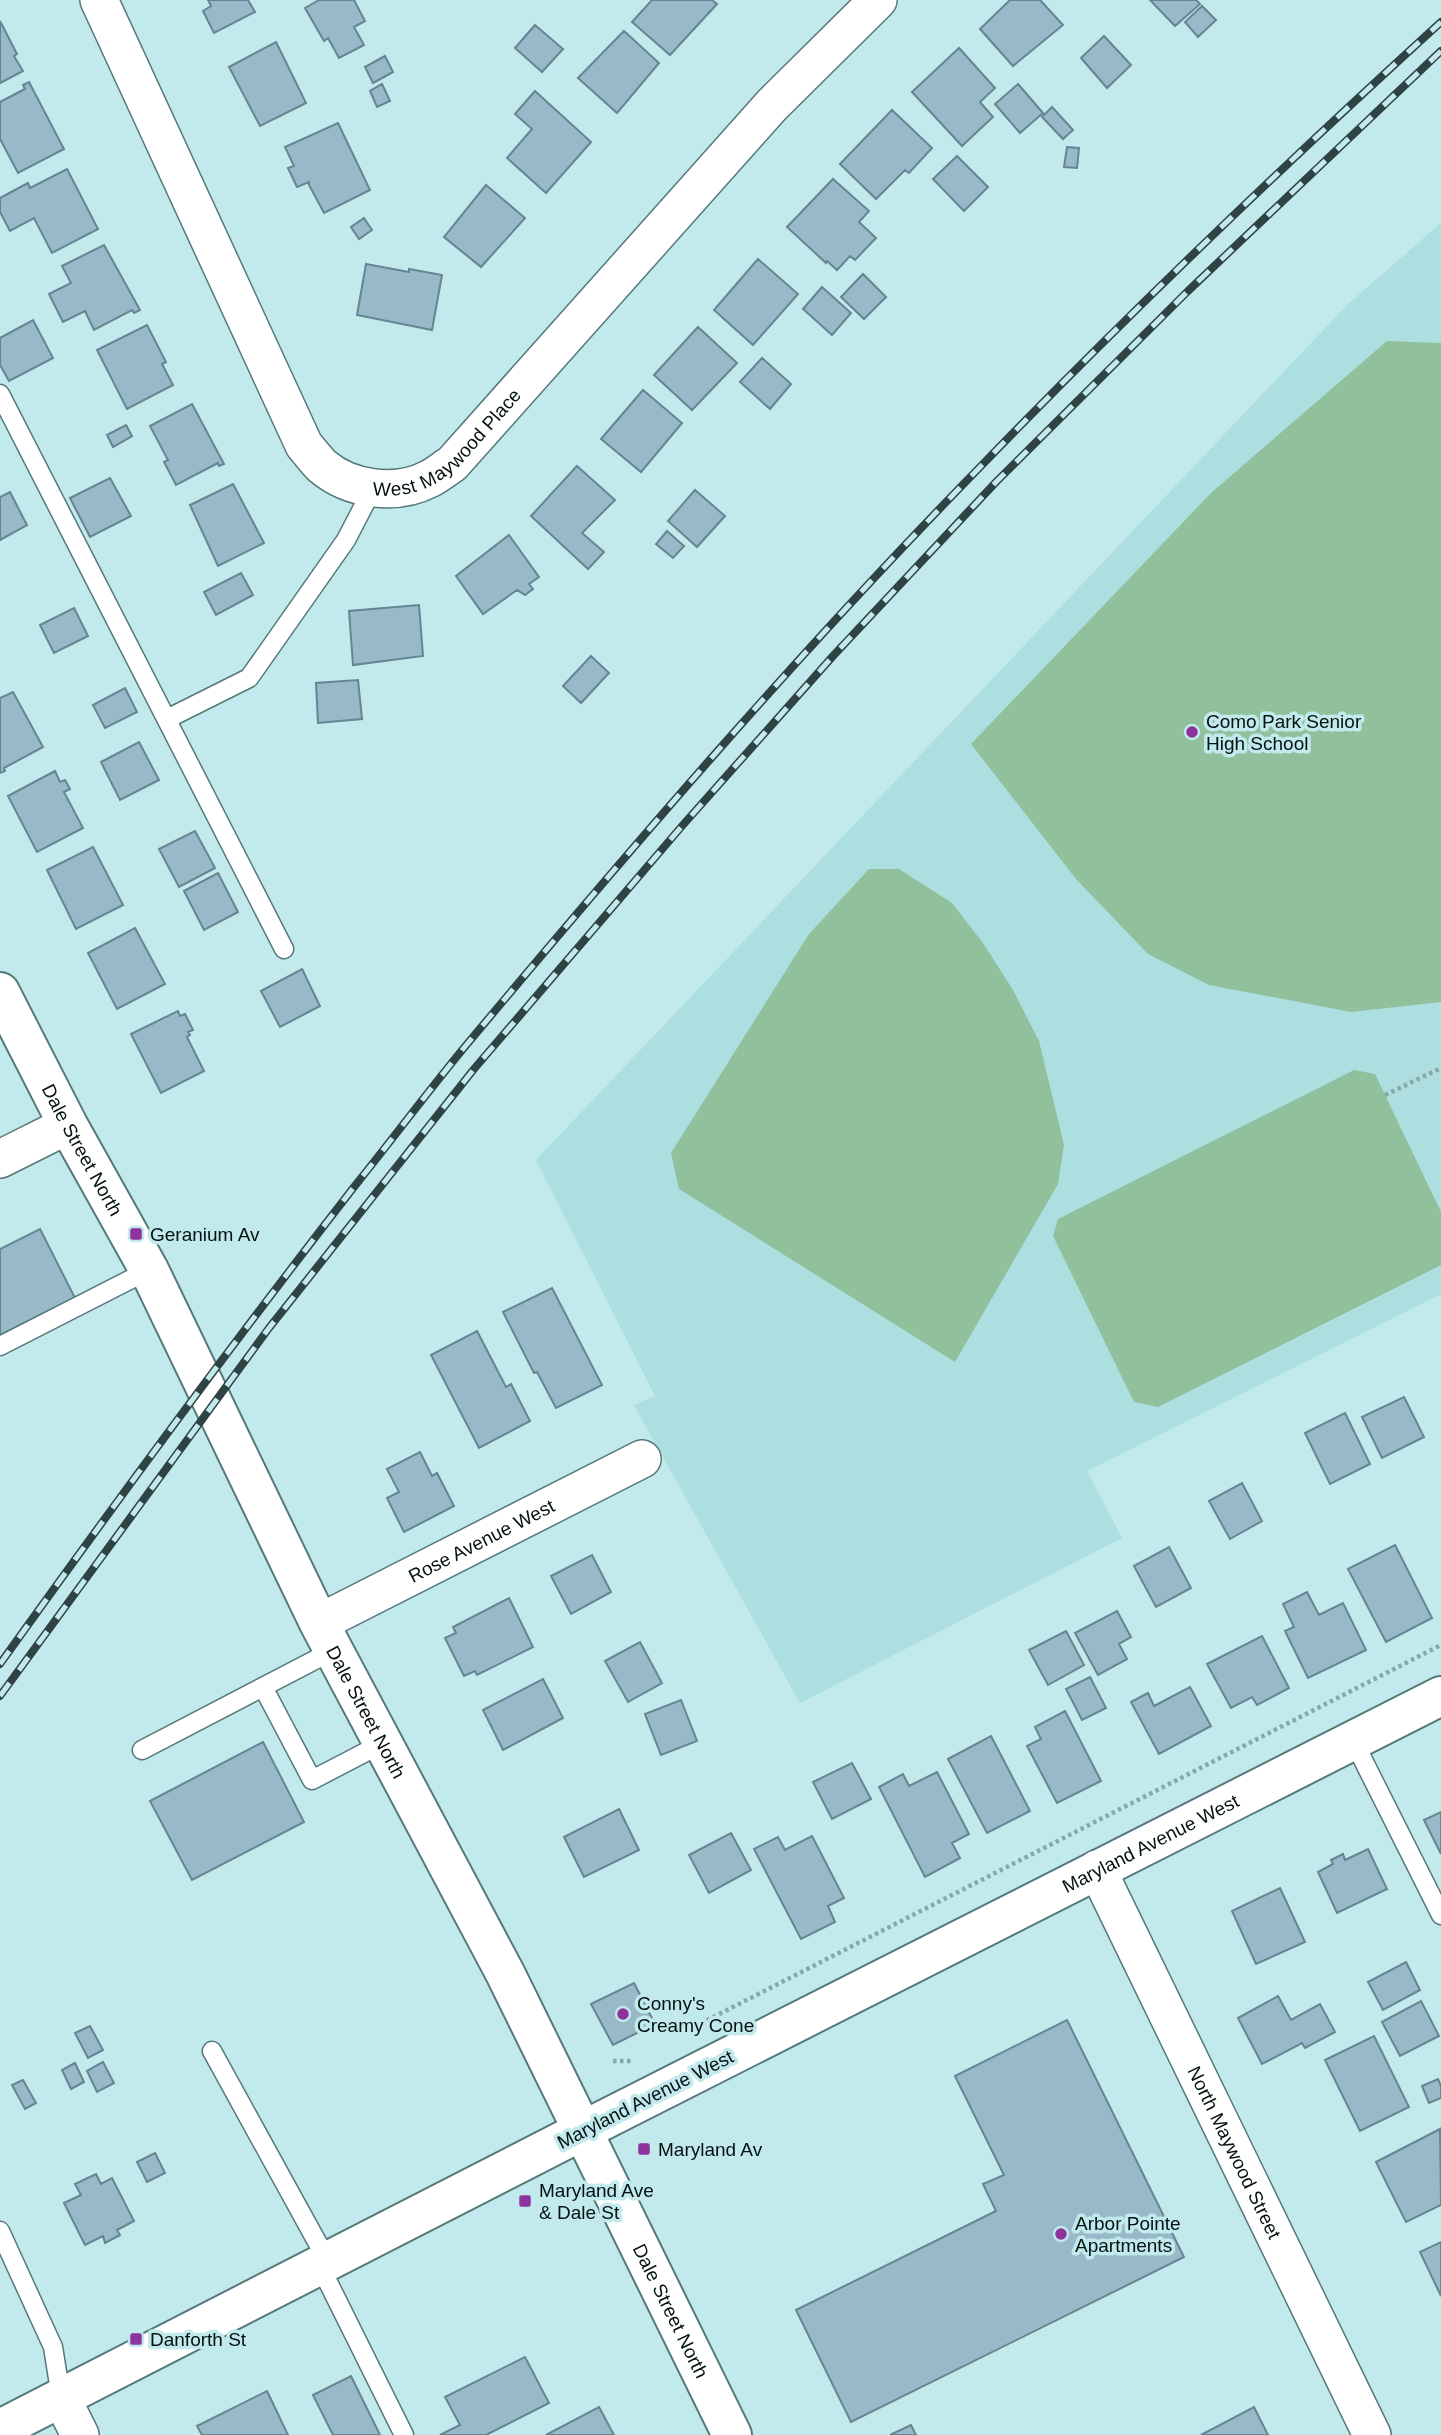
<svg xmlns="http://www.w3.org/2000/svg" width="1441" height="2435" font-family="Helvetica,sans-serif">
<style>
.built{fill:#addee0}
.green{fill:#91c09c}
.building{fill:#98b9c7;stroke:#658592;stroke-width:2}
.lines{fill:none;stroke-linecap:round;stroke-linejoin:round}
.service-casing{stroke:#55797b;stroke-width:21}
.minor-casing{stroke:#55797b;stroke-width:40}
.tertiary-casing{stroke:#55797b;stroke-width:42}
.secondary-casing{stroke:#55797b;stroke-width:42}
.path{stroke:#88a7a8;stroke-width:4.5;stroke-dasharray:3.5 3.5;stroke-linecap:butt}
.service{stroke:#fff;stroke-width:18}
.minor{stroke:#fff;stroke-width:37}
.tertiary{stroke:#fff;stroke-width:38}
.secondary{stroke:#fff;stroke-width:38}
.rail-casing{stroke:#304344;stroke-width:8}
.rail{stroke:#c2e9eb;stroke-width:5;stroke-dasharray:16;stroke-linecap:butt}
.poi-dot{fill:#8e329d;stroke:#c2e9eb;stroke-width:2.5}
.labels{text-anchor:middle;stroke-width:7;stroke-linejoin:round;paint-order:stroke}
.street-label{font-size:19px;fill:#051213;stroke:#c2e9eb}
.poi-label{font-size:19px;fill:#051213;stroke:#c2e9eb;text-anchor:start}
</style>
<rect width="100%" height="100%" fill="#c2e9eb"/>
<path class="built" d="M1441,223V1294L1087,1471L1122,1538L800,1703L634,1405L655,1396L536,1160L1348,304Z"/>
<path class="green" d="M1387,341L1441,343V1002L1351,1012L1209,985L1148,954L1076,879L971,744L1211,493Z
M869,869H899L952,903L983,943L1013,990L1039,1041L1064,1145L1058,1184L955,1362L679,1189L671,1153L809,934Z
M1354,1070L1375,1074L1441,1212V1265L1158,1407L1134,1402L1053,1236L1058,1219Z"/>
<path class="building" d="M208,0H248L255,12L214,33L203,11L211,6Z
M319,0H354L365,21L354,27L364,45L339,58L328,38L324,41L305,8Z
M652,0H712L717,4L670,55L632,22Z
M1010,0H1040L1063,25L1013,66L980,29Z
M1150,0H1196L1200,4L1175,26Z
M1202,6L1216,20L1198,37L1185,22Z
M0,21L17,54L14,56L23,71L0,83Z
M535,25L563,49L542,72L515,48Z
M624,31L659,63L617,113L578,78Z
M1104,36L1131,65L1107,88L1081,58Z
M276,42L306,103L260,126L229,67Z
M959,48L995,88L980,102L993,117L962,146L912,92Z
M385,56L393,72L373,83L365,67Z
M29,82L64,149L18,173L0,139V102L25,89L23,85Z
M382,84L390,101L377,107L370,91Z
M1018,84L1043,113L1020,133L995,104Z
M535,91L591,142L546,193L507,158L532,129L515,114Z
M1052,107L1073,130L1063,139L1042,117Z
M892,110L932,148L909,173L905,170L876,199L840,164Z
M338,123L370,190L324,213L309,185V182L297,187L288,168L294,166L285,147Z
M1067,147L1079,148L1077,168L1064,167Z
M957,156L988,187L964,211L933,179Z
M67,169L98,229L52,253L34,218L10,231L0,212V198L28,183L30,188Z
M833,179L869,211L859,222L876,238L855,260L850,256L837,270L827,261L826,263L787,227Z
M486,185L525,218L481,267L444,237Z
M364,218L372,230L359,239L351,227Z
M104,245L140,310L134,313L132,310L94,330L85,311L63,322L49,294L71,283L62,266Z
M758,259L798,294L753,345L714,310Z
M366,264L409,272V269L442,275L432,330L357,315Z
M863,274L886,297L864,319L841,297Z
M822,287L851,313L832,335L803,309Z
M33,320L53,358L9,381L0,365V338Z
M147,325L166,362L162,364L173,385L127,409L97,350Z
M698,327L737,363L692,410L654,375Z
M762,358L791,384L770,409L740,382Z
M643,390L682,423L641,472L601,439Z
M192,404L224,464L219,466L218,463L176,485L164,462L168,460L150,426Z
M126,425L132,436L113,447L107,435Z
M577,466L615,500L582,533L604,552L588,569L531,516Z
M110,478L131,516L90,537L70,498Z
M233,484L264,543L218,566L190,505Z
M695,490L725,516L697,547L668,521Z
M10,492L27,525L0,540V497Z
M667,531L684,546L673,558L656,544Z
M509,535L539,577L529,584L533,589L525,595L517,590L483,614L456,576Z
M241,573L253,595L216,615L204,592Z
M419,605L423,656L353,665L349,611Z
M74,608L88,636L54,653L40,625Z
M591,656L609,673L581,703L563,686Z
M358,680L362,719L318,723L316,683Z
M125,688L137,712L105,728L93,705Z
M13,692L43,747L4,768L5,771L0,773V698Z
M139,742L159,780L120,800L101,762Z
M55,771L60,782L65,780L70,789L64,792L83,828L37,852L8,796Z
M195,831L215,868L179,887L159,849Z
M93,847L123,905L76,929L47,870Z
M218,873L238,912L204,930L184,891Z
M135,928L165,984L117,1009L88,953Z
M302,969L320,1006L280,1027L261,991Z
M178,1011L180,1016L185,1014L193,1030L188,1032L190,1035L187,1037L204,1071L161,1093L131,1034Z
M40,1229L75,1298L0,1335V1249Z
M552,1288L602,1385L556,1408L537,1372L534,1373L503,1312Z
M477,1331L506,1387L511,1384L530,1421L479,1448L431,1355Z
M1404,1397L1424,1437L1382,1458L1362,1417Z
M1345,1413L1370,1464L1330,1484L1305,1433Z
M420,1452L432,1476L437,1473L454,1506L404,1532L387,1498L399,1492L387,1469Z
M1242,1483L1262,1521L1230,1539L1209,1501Z
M1395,1545L1432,1618L1386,1642L1348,1569Z
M1169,1547L1191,1588L1156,1607L1134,1566Z
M592,1555L611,1592L571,1614L551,1576Z
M1307,1592L1319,1615L1343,1603L1366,1650L1308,1678L1285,1631L1294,1627L1283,1604Z
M509,1598L533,1647L477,1675L475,1671L464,1676L445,1638L456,1633L453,1627Z
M1117,1611L1131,1637L1119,1644L1127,1659L1098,1675L1075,1633Z
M1066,1631L1084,1665L1048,1685L1029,1650Z
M1262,1636L1289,1688L1257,1705L1252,1697L1231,1708L1207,1664Z
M640,1642L662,1683L628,1702L605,1661Z
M1090,1677L1106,1708L1082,1720L1066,1689Z
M543,1679L563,1718L503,1750L483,1710Z
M1190,1687L1211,1726L1159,1754L1131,1702L1148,1693L1154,1706Z
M681,1700L697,1741L661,1755L645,1714Z
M1065,1711L1101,1781L1057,1803L1027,1746L1041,1739L1035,1727Z
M991,1736L1030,1811L987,1833L948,1759Z
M263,1742L304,1822L192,1880L150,1801Z
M852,1763L871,1799L832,1819L813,1782Z
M937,1772L969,1834L952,1843L960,1858L925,1877L879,1787L903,1774L909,1786Z
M619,1809L639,1850L584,1877L564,1837Z
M1441,1812V1854L1424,1820Z
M731,1833L751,1870L709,1893L689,1855Z
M812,1836L844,1898L828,1906L835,1922L801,1939L754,1849L778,1837L785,1850Z
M1368,1849L1387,1889L1337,1913L1318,1872L1333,1864L1331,1860L1343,1854L1345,1860Z
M1280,1888L1305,1942L1256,1964L1232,1911Z
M1406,1962L1420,1990L1383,2010L1368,1982Z
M634,1983L655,2024L613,2045L591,2004Z
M1278,1996L1291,2020L1320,2004L1335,2032L1305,2048L1302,2043L1262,2064L1238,2018Z
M1421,2001L1439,2036L1400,2056L1382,2022Z
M1067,2020L1184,2257L851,2422L796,2310L996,2211L983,2184L1004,2175L955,2076Z
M90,2026L103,2050L88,2058L75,2033Z
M1374,2036L1409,2107L1360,2131L1325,2060Z
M103,2062L114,2083L97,2092L87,2071Z
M75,2063L84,2082L71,2089L62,2070Z
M1438,2079L1441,2086V2098L1429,2103L1422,2086Z
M23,2080L36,2103L25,2109L12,2085Z
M1440,2129L1441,2205L1406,2222L1376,2162Z
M155,2153L165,2173L147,2182L137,2162Z
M96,2174L101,2184L112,2178L134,2221L117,2230L120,2235L105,2243L103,2236L85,2245L64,2203L81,2195L75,2184Z
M1441,2242V2296L1420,2252Z
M525,2357L549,2403L486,2435H440L460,2425L445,2397Z
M351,2376L380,2435H333L313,2395Z
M267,2391L288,2435H202L197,2426Z
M599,2407L614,2435H546Z
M1254,2407L1268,2435H1201Z
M911,2425L916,2435H890Z"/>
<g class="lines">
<g class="service-casing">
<path id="service" d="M0,394L284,949
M167,719L249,678L346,540L373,488
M0,1346L149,1270
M263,1687L312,1780L383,1743
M1353,1740L1441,1915
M142,1750L334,1650
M212,2051L327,2260
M0,2231L53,2347L61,2397
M319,2264L404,2435"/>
</g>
<g class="minor-casing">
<g id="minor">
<path id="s1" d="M99,0L304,445C310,452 316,460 322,466C350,490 396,496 429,479C437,475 444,469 452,464L772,105L878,0"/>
<path d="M0,1159L68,1125"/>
<path id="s2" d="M319,1623L642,1459"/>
<path id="s3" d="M1097,1869L1372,2435"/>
<path d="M61,2397L80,2435"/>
</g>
</g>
<g class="tertiary-casing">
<g id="tertiary">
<path id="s4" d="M582,2131L1441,1696"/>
</g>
</g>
<g class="secondary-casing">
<g id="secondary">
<path id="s5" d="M0,992L68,1125L149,1270L319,1623L505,1973L732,2435"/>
<path d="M0,2429L582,2131"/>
</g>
</g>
<path class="path" d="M1385,1095L1441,1068
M688,2030L1441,1645
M613,2061H631"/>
<use href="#service" class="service"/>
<use href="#minor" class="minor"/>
<use href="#tertiary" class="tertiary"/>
<use href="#secondary" class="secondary"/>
<g class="rail-casing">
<path id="rail" d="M0,1664C115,1503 232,1344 354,1187C391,1141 426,1094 463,1049C630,849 800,651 982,465C1130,312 1284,165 1441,22
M0,1696L269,1328L474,1069L682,826L833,656L997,481L1188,291L1441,51"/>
</g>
<use href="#rail" class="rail"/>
</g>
<g class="poi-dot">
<circle cx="1192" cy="732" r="7"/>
<rect x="129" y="1227" width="14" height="14" rx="3.5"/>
<circle cx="623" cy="2014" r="7"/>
<rect x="637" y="2142" width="14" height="14" rx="3.5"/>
<rect x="518" y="2194" width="14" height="14" rx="3.5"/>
<circle cx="1061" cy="2234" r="7"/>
<rect x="129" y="2332" width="14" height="14" rx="3.5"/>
</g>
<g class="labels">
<g class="street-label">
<text dy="7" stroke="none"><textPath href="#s1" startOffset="665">West Maywood Place</textPath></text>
<text dy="7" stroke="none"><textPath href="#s5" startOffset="178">Dale Street North</textPath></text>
<text dy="7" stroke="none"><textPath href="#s2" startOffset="182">Rose Avenue West</textPath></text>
<text dy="7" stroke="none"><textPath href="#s5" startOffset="808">Dale Street North</textPath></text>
<text dy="7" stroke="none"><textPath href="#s4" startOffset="637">Maryland Avenue West</textPath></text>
<text transform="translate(645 2099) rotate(-27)" y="7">Maryland Avenue West</text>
<text dy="7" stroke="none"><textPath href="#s3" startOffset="315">North Maywood Street</textPath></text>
<text dy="7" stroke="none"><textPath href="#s5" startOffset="1480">Dale Street North</textPath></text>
</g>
<g class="poi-label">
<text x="1206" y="728">Como Park Senior<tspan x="1206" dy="22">High School</tspan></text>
<text x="150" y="1241">Geranium Av</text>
<text x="637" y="2010">Conny's<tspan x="637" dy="22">Creamy Cone</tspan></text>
<text x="658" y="2156">Maryland Av</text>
<text x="539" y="2197">Maryland Ave<tspan x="539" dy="22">&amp; Dale St</tspan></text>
<text x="1075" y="2230">Arbor Pointe<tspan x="1075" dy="22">Apartments</tspan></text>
<text x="150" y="2346">Danforth St</text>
</g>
</g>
</svg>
